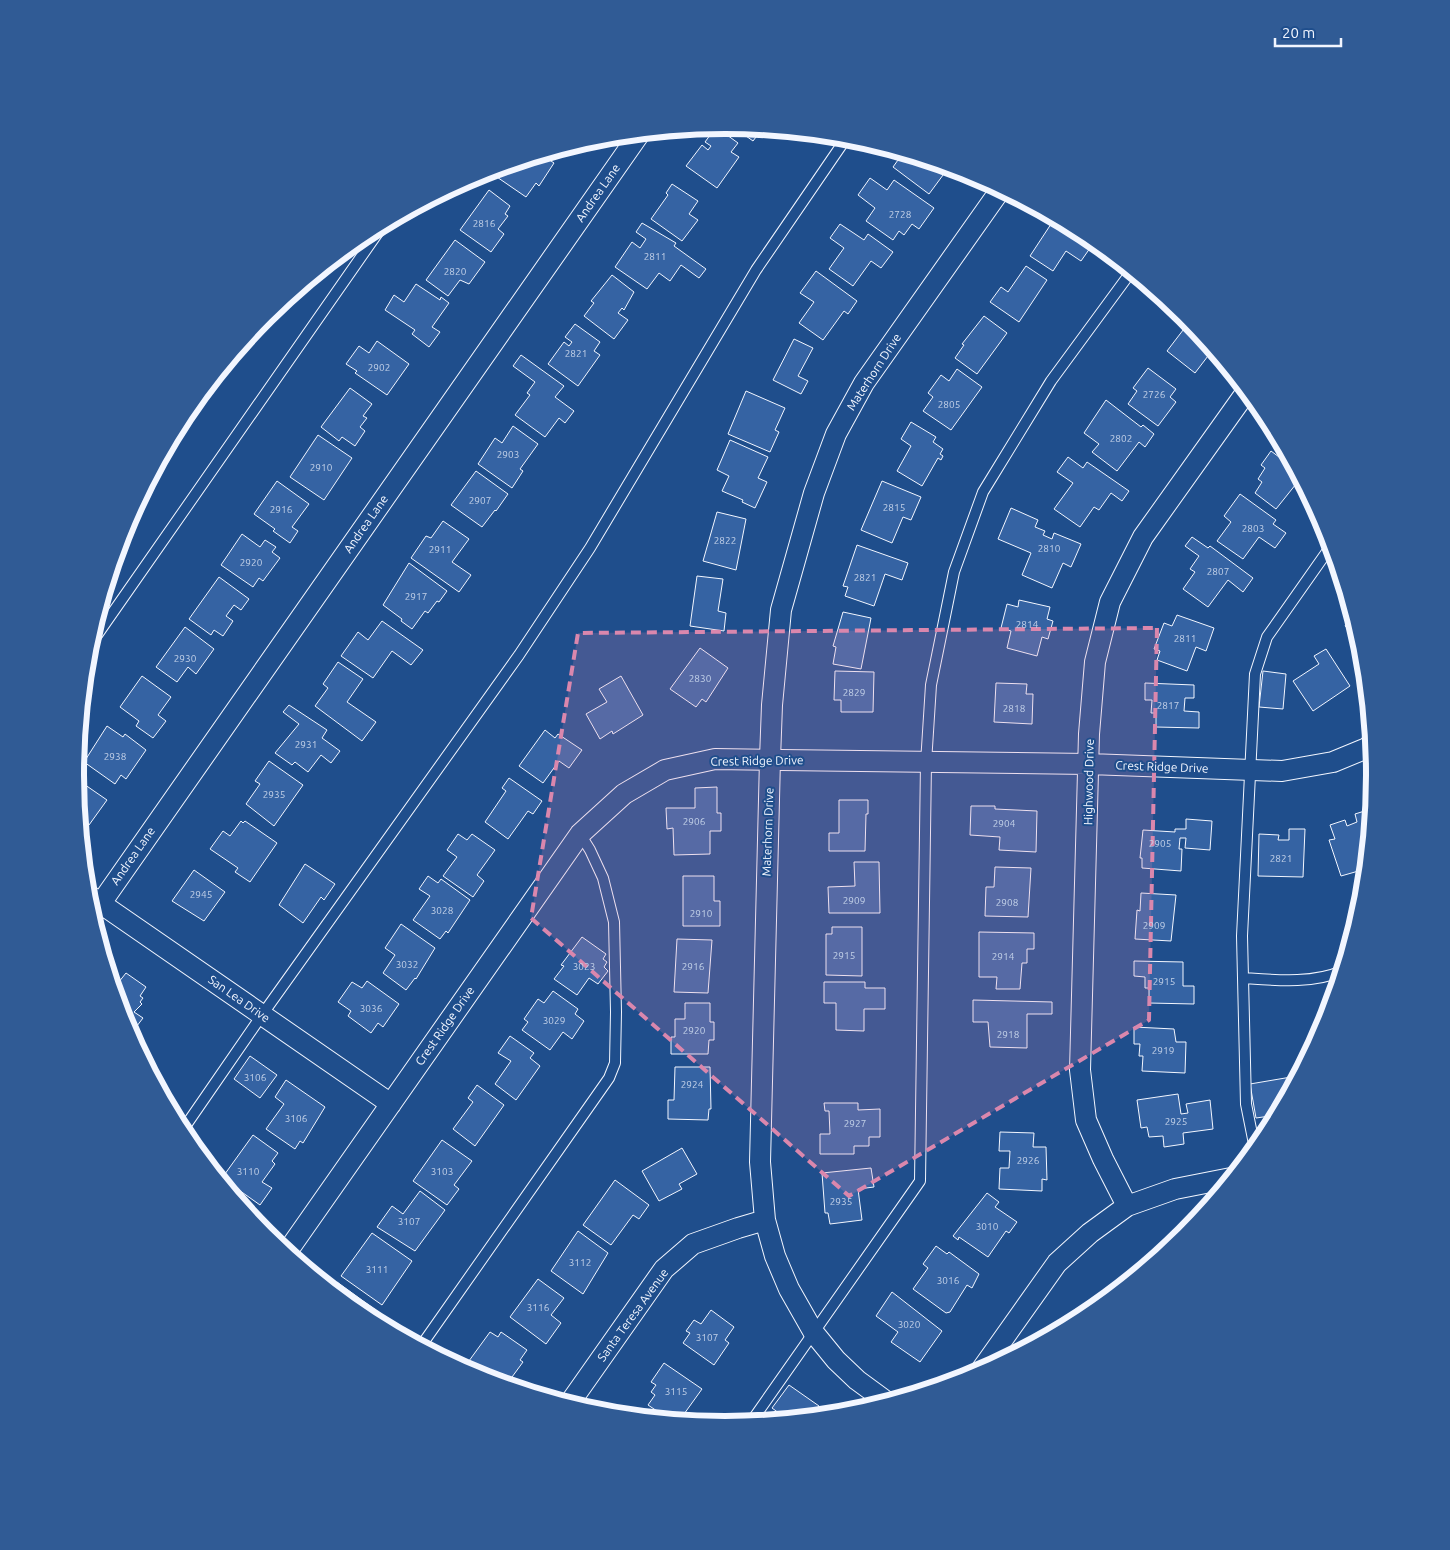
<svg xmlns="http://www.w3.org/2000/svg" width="1450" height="1550" font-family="Ubuntu,sans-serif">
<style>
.building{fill:#3563a3;stroke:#f2f6ff}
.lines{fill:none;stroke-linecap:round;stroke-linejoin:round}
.service-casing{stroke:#f2f6ff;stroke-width:12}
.minor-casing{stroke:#f2f6ff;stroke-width:22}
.service{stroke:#1f4e8c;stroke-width:10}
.minor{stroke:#1f4e8c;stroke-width:20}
.marked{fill:#da87ad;fill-opacity:0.2;stroke:#da87ad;stroke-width:4;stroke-dasharray:10 6;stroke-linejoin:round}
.labels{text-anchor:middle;stroke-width:4;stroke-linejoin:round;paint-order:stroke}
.number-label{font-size:10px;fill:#c3d1e8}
.street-label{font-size:12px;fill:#f2f6ff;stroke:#1f4e8c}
.rim{fill:none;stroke:#f2f6ff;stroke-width:6}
</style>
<rect width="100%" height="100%" fill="#1f4e8c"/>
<path class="building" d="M732,126L762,129L753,141Z
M716,127L738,143L731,152L739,157L717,188L686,166L702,145L708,150L711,146L705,142Z
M903,153L949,167L929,194L893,167Z
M542,155L554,163L539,186L536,183L526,197L494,175L500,167Z
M870,178L887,190L894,180L934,208L919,229L912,224L904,235L899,231L893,240L866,221L875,208L858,195Z
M672,184L698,201L689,214L698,220L682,241L651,219L668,195L666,193Z
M489,190L510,206L505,214L508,216L498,229L504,234L491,252L460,230Z
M1055,218L1086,235L1095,241L1081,261L1066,251L1053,271L1030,256Z
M642,223L676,243L674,246L706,269L699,278L681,265L670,281L659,273L647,289L615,267L632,242L640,248L646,239L636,232Z
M840,224L864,240L868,234L893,252L881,268L871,261L853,286L829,269L844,248L830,238Z
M455,240L485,262L469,284L460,280L448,296L426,280Z
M1026,266L1047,280L1019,322L990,302L1001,287L1008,292Z
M816,271L857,301L848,314L844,311L823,340L799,323L814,302L800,293Z
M612,275L634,292L624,310L622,308L618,313L628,320L614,339L584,316L594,303L591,301Z
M416,284L440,300L441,297L449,303L432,327L440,332L429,347L412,334L415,330L385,310L394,295L404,302Z
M984,316L1007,333L977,374L955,358L964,345L962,344Z
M1190,321L1209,345L1207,349L1211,352L1195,373L1167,351Z
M575,324L600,342L594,351L600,355L578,386L548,364L564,342L569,346L572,342L565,337Z
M794,339L813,348L798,376L808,381L801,394L773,380Z
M377,341L409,364L387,395L355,373L357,371L346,364L359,346L369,353Z
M521,355L564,386L555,397L574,411L565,423L559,418L545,437L515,415L530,395L527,393L535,382L513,366Z
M1148,368L1176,389L1170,397L1176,402L1158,426L1128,404L1137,391L1133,388Z
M957,369L982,387L951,430L923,411L933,397L928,393L941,375L949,381Z
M350,388L372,404L363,416L367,418L360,427L365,431L355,446L342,437L339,441L321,427Z
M746,391L785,408L775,430L779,432L770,452L728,434Z
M1106,400L1141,427L1143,425L1154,434L1145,447L1139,442L1117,471L1092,452L1099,444L1084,433Z
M911,422L936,437L933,442L943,449L940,454L943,456L941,460L938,458L922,486L897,471L911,446L901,439Z
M513,426L538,444L520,469L523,471L512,488L478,464L495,438L502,443Z
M318,435L352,458L324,500L290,477Z
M730,440L768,457L758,478L767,482L755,508L742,502L743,500L722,491L729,476L717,470Z
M1271,451L1295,469L1300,479L1276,509L1255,493L1262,482L1258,479L1265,468L1261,465Z
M1068,457L1083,468L1087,462L1129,491L1122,501L1111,493L1099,510L1094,507L1080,527L1054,509L1073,483L1057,472Z
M476,471L508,494L496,511L495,510L482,527L451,505Z
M277,481L309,504L292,527L298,531L290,543L273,531L275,529L254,514Z
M882,481L921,497L911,520L903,517L892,543L861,530Z
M1240,494L1276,520L1273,524L1286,533L1275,548L1259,537L1243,559L1217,541L1231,522L1224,516Z
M1011,508L1038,520L1035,527L1045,531L1043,535L1052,539L1054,533L1081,544L1071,567L1063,563L1052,588L1022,575L1031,553L998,539Z
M717,512L746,519L736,570L703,561Z
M443,521L469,539L452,562L471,575L459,592L411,558L426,536L431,538Z
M242,534L260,547L265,540L276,547L272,552L280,558L263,581L259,578L253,587L221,565Z
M1192,537L1208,548L1210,546L1253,578L1243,592L1228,580L1208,607L1183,589L1195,572L1190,569L1199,556L1185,546Z
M857,545L908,563L902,580L885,574L874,606L845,596L848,587L843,586Z
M409,563L447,591L439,602L437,601L428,613L425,611L412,629L401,621L402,619L383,605Z
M697,576L723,579L718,611L726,613L724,631L690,626Z
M219,577L249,599L241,610L234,605L226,616L233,621L223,636L214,630L211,635L189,619Z
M1019,600L1050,607L1047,619L1053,621L1048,639L1042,637L1037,656L1007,648L1011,631L1001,628L1007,604L1018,607Z
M843,612L871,618L861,669L833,664L836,647L833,646Z
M1177,615L1214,628L1206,651L1196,647L1187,671L1157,660L1160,651L1154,649L1164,623L1172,626Z
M1352,615L1359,636L1345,626Z
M382,621L423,650L411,665L392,651L373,678L341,656L358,632L368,640Z
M185,627L214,649L196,674L188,667L177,682L156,667Z
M700,648L728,668L706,702L702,699L696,707L670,689Z
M1326,649L1350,686L1313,711L1293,681L1319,664L1314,656Z
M338,662L363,679L347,702L376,722L362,741L315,706L328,688L323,684Z
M835,671L874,672L873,712H841V700H834Z
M1263,671L1286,674L1283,709L1259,707Z
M142,676L171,697L158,715L166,721L153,738L136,726L139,721L120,707Z
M621,676L643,715L613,734L612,731L600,739L586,714L607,702L599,689Z
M996,683L1027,684L1026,694H1033L1032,724L994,722Z
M1145,683L1194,685V698H1185L1184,711L1199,712V728L1156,727V713H1151L1152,700H1145Z
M289,705L327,730L322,738L340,751L331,763L321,755L308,772L295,762L292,765L275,753L299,724L283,712Z
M107,726L123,737L125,734L146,750L126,779L121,775L115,784L84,762Z
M545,730L555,738L558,734L582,750L569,768L559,761L543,783L519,766Z
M269,761L303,785L274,826L246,804L260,784L255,781Z
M509,778L542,801L533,814L528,811L508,839L485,822L506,791L502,788Z
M78,780L107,800L89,825L83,820L80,824L76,784Z
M717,787V813H721V831H710V854L674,855L673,828L667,829L666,808H695V788Z
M839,800H868V814H866L865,851H829V833H839Z
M971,806H995V809L1037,811L1036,852L999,850L1000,837L970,835Z
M1371,809L1367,859L1359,862L1362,870L1341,876L1329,840L1335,839L1330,825L1345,820L1347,826L1357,822L1355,814Z
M1186,819L1212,821L1210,850L1185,848L1186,838H1180L1179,849H1182L1181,871L1142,868V858H1140L1143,830L1175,832V829H1186Z
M241,821L243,823L245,821L277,843L250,882L235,872L238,868L210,849L223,831L230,836Z
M1289,829H1305L1303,877L1258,876L1259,834L1279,835L1278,840H1289Z
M458,834L467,840L472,834L495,850L477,875L484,881L473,897L443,876L457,857L447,850Z
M854,862H879L880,913H829L828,887L855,886Z
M305,864L335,884L324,900L321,897L303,923L279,905Z
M995,867L1031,868L1028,917L985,916L986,887H994Z
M194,870L225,892L204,921L172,901Z
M428,876L438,883L441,879L470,900L448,933L446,931L440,939L413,920L430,896L419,889Z
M683,876H714V901H720V926H683Z
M1141,893L1176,895L1171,941L1135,939L1137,910L1140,911Z
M401,924L435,948L416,979L415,978L406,990L383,973L395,955L385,948Z
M832,927H862V976L826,975V934H832Z
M979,932L1034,933V949H1027V963H1022L1020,989H996L997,977H979Z
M582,937L606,954L603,959L607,962L604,967L608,971L598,984L589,978L577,995L554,979L564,966L561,965Z
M677,939L712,940L708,993L674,992Z
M1134,961L1183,962V986H1194V1004L1149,1003V988H1145V977L1134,976Z
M126,973L146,987L140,996L143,998L140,1002L142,1004L134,1012L143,1018L130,1035L124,1023L114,988Z
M367,981L399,1004L383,1027L378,1023L371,1033L348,1016L351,1011L338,1002L352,982L362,988Z
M824,982H865V988H885V1009H864V1031L836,1030V1003H824Z
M553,991L578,1009L575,1014L584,1021L572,1039L563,1032L550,1050L522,1030L528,1022L524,1019L538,999L544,1003Z
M973,1000L1052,1002V1014H1027V1048L990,1047L988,1022H973Z
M685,1003H710V1022H714V1040H709L708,1054H671V1037H675V1019H685Z
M1134,1027L1174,1029L1176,1042H1186L1185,1073L1142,1071L1143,1056H1139L1140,1044H1134Z
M510,1036L534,1053L530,1058L540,1066L516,1100L495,1084L511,1061L498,1053Z
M250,1056L277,1075L260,1098L234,1079Z
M675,1067H710L711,1109H709L708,1120L668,1119V1100H674Z
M1297,1076L1277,1115L1256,1118L1250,1084Z
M286,1080L325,1107L303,1143L300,1141L295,1149L266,1129L284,1104L275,1097Z
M477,1085L504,1105L475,1146L453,1129L473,1102L468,1098Z
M1178,1094L1181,1114L1188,1113L1186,1104L1210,1100L1213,1129L1183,1133L1184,1144L1164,1147L1163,1136L1149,1137L1147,1127L1141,1128L1137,1100Z
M824,1103H858V1110L880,1109V1137H869V1146H854V1154H820V1134H830L829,1111H825Z
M1000,1132L1034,1133L1033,1147H1046L1047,1180L1042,1179V1191L999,1189L1000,1168H1009L1010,1151H999Z
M253,1135L278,1153L272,1161L275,1164L262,1182L272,1188L260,1205L222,1178Z
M442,1140L472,1161L454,1185L459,1189L447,1205L413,1181Z
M682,1148L697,1174L679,1184L682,1189L659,1201L642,1171Z
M871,1168L874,1187L858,1189L862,1220L830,1224L828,1213H825L822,1173Z
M615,1180L649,1205L639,1219L633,1215L611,1245L583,1225Z
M420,1191L445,1210L415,1251L377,1227L392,1206L403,1214Z
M987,1193L999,1202L995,1207L1017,1222L1009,1233L1006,1231L988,1257L959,1237L958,1240L953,1236Z
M578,1231L608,1253L583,1294L551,1271Z
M372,1233L412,1261L382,1305L341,1276Z
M936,1246L947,1254L949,1252L979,1274L972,1288L967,1285L950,1312L946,1313L913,1289L928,1268L923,1264Z
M538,1279L564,1298L551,1315L561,1323L546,1344L510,1317Z
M1121,1280L1125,1283L1107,1298Z
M337,1282L377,1311L371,1319L364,1315L332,1289Z
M892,1292L942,1331L920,1362L891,1342L898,1332L876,1316Z
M711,1310L734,1327L725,1340L729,1343L714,1365L683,1343L690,1333L686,1331L694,1320L701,1324Z
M490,1332L498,1337L501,1332L527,1350L520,1360L523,1362L512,1377L521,1384L518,1388L482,1377L466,1365Z
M664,1363L702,1389L679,1421L669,1419L648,1405L655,1395L651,1392L656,1385L651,1382Z
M789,1385L819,1406L812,1416L787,1419L772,1408Z"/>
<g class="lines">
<g class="service-casing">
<path id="service" d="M88,648L384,224
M1243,978C1274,980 1313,984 1342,971
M182,1131L262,1015L519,655L590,548L756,270L847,137
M1255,1149L1246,1104L1242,936L1255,674L1267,637L1331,546
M421,1346L609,1078L615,1063L616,1012L614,922L603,878L590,850L580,834
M751,1422L920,1181L926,763L931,685L954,572L983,492L1051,381L1131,272"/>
</g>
<g class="minor-casing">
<path id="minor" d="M87,894L391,1104
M92,916L640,133
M1127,1206L1103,1159L1086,1120L1080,1070L1089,734L1095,662L1110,602L1143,537L1247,391
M287,1252L580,834L624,794L665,770L715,759L1089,764L1282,771L1333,762L1367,748L1372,743
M979,1373L1057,1263L1090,1233L1127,1206L1175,1189L1231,1178
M887,1402L857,1380L836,1360L814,1333L789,1289L775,1256L765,1220L760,1162L763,1041L770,759L772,705L781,610L814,493L836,434L864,383L1001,189
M569,1404L664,1269L693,1244L738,1228L765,1220"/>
</g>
<use href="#service" class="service"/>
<use href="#minor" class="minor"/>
</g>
<path class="marked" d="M1157,628L1149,1020L849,1196L531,918L578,633Z"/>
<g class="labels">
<g class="number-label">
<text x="900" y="218">2728</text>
<text x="484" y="227">2816</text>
<text x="655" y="260">2811</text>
<text x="455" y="275">2820</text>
<text x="576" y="357">2821</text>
<text x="379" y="371">2902</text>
<text x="1154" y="398">2726</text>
<text x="949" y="408">2805</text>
<text x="1121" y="442">2802</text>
<text x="508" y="458">2903</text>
<text x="321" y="471">2910</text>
<text x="480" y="504">2907</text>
<text x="894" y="511">2815</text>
<text x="281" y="513">2916</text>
<text x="1253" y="532">2803</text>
<text x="725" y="544">2822</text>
<text x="1049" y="552">2810</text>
<text x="440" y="553">2911</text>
<text x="251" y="566">2920</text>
<text x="1218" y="575">2807</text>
<text x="865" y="581">2821</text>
<text x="416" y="600">2917</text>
<text x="1027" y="628">2814</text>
<text x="1185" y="642">2811</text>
<text x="185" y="662">2930</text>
<text x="700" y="682">2830</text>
<text x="854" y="696">2829</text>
<text x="1168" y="709">2817</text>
<text x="1014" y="712">2818</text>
<text x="306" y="748">2931</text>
<text x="115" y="760">2938</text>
<text x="274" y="798">2935</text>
<text x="694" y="825">2906</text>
<text x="1004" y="827">2904</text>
<text x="1160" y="847">2905</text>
<text x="1281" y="862">2821</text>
<text x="201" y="898">2945</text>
<text x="854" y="904">2909</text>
<text x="1007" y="906">2908</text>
<text x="442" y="914">3028</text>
<text x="701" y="917">2910</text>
<text x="1154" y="929">2909</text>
<text x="844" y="959">2915</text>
<text x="1003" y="960">2914</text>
<text x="407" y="968">3032</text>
<text x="584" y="970">3023</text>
<text x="693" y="970">2916</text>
<text x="1164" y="985">2915</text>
<text x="371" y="1012">3036</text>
<text x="554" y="1024">3029</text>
<text x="694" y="1034">2920</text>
<text x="1008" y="1038">2918</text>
<text x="1163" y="1054">2919</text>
<text x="255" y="1081">3106</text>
<text x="692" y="1088">2924</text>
<text x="296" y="1122">3106</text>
<text x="1176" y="1125">2925</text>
<text x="855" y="1127">2927</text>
<text x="1028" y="1164">2926</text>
<text x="248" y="1175">3110</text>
<text x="442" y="1175">3103</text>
<text x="841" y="1205">2935</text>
<text x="409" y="1225">3107</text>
<text x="987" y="1230">3010</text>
<text x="580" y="1266">3112</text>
<text x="377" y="1273">3111</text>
<text x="948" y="1284">3016</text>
<text x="538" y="1311">3116</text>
<text x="909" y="1328">3020</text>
<text x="707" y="1341">3107</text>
<text x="676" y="1395">3115</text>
</g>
<g class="street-label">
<text transform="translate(598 193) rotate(-55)" y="4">Andrea Lane</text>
<text transform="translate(874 372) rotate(-57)" y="4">Materhorn Drive</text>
<text transform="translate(366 524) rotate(-55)" y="4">Andrea Lane</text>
<text transform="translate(757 761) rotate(-1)" y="4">Crest Ridge Drive</text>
<text transform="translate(1162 767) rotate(2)" y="4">Crest Ridge Drive</text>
<text transform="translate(1089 782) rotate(-89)" y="4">Highwood Drive</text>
<text transform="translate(768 832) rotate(-88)" y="4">Materhorn Drive</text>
<text transform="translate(133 856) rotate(-55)" y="4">Andrea Lane</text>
<text transform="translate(239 999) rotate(35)" y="4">San Lea Drive</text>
<text transform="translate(445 1026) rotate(-55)" y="4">Crest Ridge Drive</text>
<text transform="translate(633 1315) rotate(-54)" y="4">Santa Teresa Avenue</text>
</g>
</g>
<path d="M0 0H1450V1550H0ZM84 775a641 641 0 1 1 1282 0a641 641 0 1 1-1282 0Z" fill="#305b95" fill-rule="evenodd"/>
<path class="rim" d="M84 775a641 641 0 1 1 1282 0a641 641 0 1 1-1282 0Z"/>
<path d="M1275 38v8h66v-8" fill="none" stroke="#f2f6ff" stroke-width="2.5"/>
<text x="1282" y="38" font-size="15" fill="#f2f6ff" stroke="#1f4e8c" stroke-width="4" paint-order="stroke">20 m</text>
</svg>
